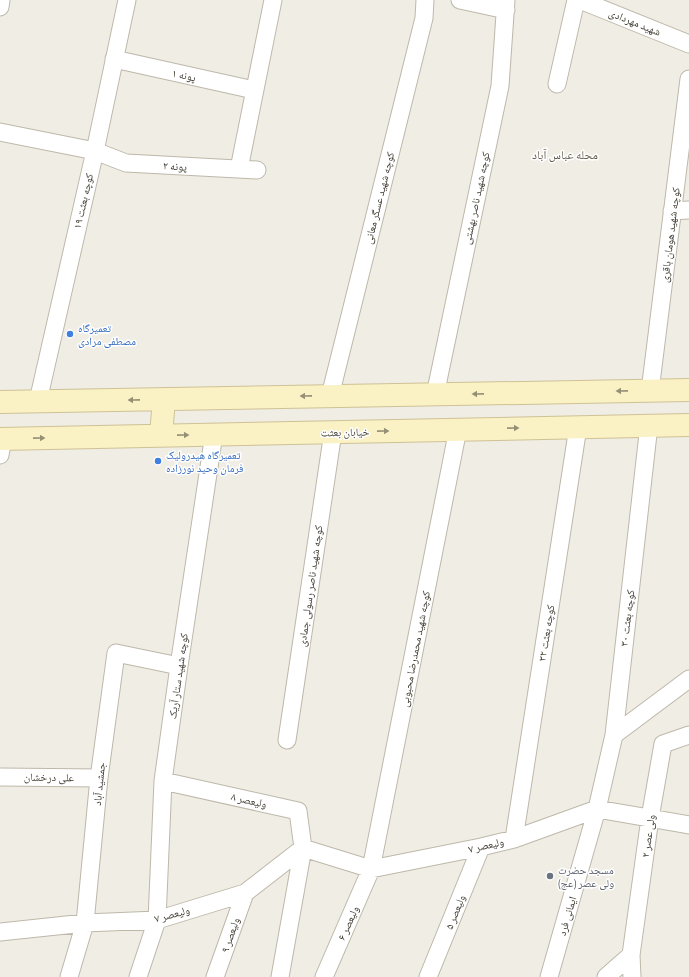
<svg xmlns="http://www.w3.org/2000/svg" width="689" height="977" font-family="'PT Sans Narrow','Noto Naskh Arabic',sans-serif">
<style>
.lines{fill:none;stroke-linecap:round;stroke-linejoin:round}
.street-casing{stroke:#beb8aa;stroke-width:19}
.secondary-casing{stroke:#cec296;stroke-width:24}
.street{stroke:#fff;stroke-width:17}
.secondary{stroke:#faf1c4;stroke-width:22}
.oneway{fill:#958f75}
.shop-dot{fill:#3f7fe0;stroke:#fff;stroke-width:1.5}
.worship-dot{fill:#6b7280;stroke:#fff;stroke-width:1.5}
.labels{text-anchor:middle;stroke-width:3;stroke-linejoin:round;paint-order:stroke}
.street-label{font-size:11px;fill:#423e34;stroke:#fff}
.shop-label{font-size:11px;fill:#366cbe;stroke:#fff;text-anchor:start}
.worship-label{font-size:11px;fill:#5b616d;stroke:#fff;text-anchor:start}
.neighbourhood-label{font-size:12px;fill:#645c4c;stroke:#fff}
</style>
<rect width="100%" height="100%" fill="#f0ede4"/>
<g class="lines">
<g class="street-casing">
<path id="street" d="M460,0L506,10
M580,0L689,44
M0,7L1,0
M114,59L254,90
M557,84L576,0
M0,132L95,151L126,163L257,170
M239,169L273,0
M672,211L689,210
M650,391L689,79
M435,395L500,86L506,0
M330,396L424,18L425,0
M38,401L95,151L127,0
M0,455L3,438
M614,735L689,679
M287,740L333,432
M0,777L99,778
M514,839L578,427
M0,932L85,923L157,920L245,893L303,848L298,811L163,781
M69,977L85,923L99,778L116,653L179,666
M138,977L157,920L163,781L179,666L214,434
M215,977L245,893
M280,977L303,848L371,869L481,847L514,839L597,809L689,825
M324,977L371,869L458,429
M428,977L481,847
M549,977L597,809L614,735L649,425
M606,977L631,955
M632,977L631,955L650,818L663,744L689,735"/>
</g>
<g class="secondary-casing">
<path id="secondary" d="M0,402L689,390
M161,435L164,399
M0,439L689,425"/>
</g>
<use href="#street" class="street"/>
<use href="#secondary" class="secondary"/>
</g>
<defs><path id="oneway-solid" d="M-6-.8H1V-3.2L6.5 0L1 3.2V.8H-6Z"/></defs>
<g class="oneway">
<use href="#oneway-solid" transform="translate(622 391) rotate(179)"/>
<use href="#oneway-solid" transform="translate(478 394) rotate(179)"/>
<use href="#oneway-solid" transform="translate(306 396) rotate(179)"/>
<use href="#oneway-solid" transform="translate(134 400) rotate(179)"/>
<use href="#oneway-solid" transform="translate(513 428) rotate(-1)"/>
<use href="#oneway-solid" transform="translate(383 431) rotate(-1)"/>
<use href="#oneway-solid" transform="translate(183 435) rotate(-1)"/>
<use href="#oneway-solid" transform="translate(39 438) rotate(-1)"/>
</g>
<g class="shop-dot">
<circle cx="70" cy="334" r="4"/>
<circle cx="158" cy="461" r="4"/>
</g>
<circle class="worship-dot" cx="550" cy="876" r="4"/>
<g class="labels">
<g class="street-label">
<text transform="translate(635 22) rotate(22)" y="4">شهید مهردادی</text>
<text transform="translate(184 75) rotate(12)" y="4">پونه ۱</text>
<text transform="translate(175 166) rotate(3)" y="4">پونه ۲</text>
<text transform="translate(379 198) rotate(-76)" y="4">کوچه شهید عسگر معانی</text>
<text transform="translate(476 198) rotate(-78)" y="4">کوچه شهید ناصر بهشتی</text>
<text transform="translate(83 201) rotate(-77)" y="4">کوچه بعثت ۱۹</text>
<text transform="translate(670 235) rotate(-83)" y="4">کوچه شهید هومان باقری</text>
<text transform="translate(345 432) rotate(-1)" y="4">خیابان بعثت</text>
<text transform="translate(310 586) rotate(-82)" y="4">کوچه شهید ناصر رسولی جمادی</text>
<text transform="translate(627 618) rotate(-83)" y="4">کوچه بعثت ۳۰</text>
<text transform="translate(546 633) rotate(-81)" y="4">کوچه بعثت ۳۲</text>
<text transform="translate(415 649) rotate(-79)" y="4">کوچه شهید محمدرضا محبوبی</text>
<text transform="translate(178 676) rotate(-82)" y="4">کوچه شهید ستار آریک</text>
<text transform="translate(49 777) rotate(1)" y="4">علی درخشان</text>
<text transform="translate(99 784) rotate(-84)" y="4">جمشید آباد</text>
<text transform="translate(249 800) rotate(13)" y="4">ولیعصر ۸</text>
<text transform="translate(648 836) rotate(-82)" y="4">ولی عصر ۲</text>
<text transform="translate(486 845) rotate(-13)" y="4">ولیعصر ۷</text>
<text transform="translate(455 912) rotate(-68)" y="4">ولیعصر ۵</text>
<text transform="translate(172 914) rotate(-15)" y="4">ولیعصر ۷</text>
<text transform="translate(567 916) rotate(-74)" y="4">ایمانی فرد</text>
<text transform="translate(348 923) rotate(-66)" y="4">ولیعصر ۶</text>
<text transform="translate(230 935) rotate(-71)" y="4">ولیعصر ۹</text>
</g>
<g class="shop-label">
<text x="78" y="332">تعمیرگاه<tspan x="78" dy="13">مصطفی مرادی</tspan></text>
<text x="166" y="459">تعمیرگاه هیدرولیک<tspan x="166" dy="13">فرمان وحید نورزاده</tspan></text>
</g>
<g class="worship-label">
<text x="558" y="874">مسجد حضرت<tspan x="558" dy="13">ولی عصر (عج)</tspan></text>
</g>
<g class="neighbourhood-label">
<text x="565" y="159">محله عباس آباد</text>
</g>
</g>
</svg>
